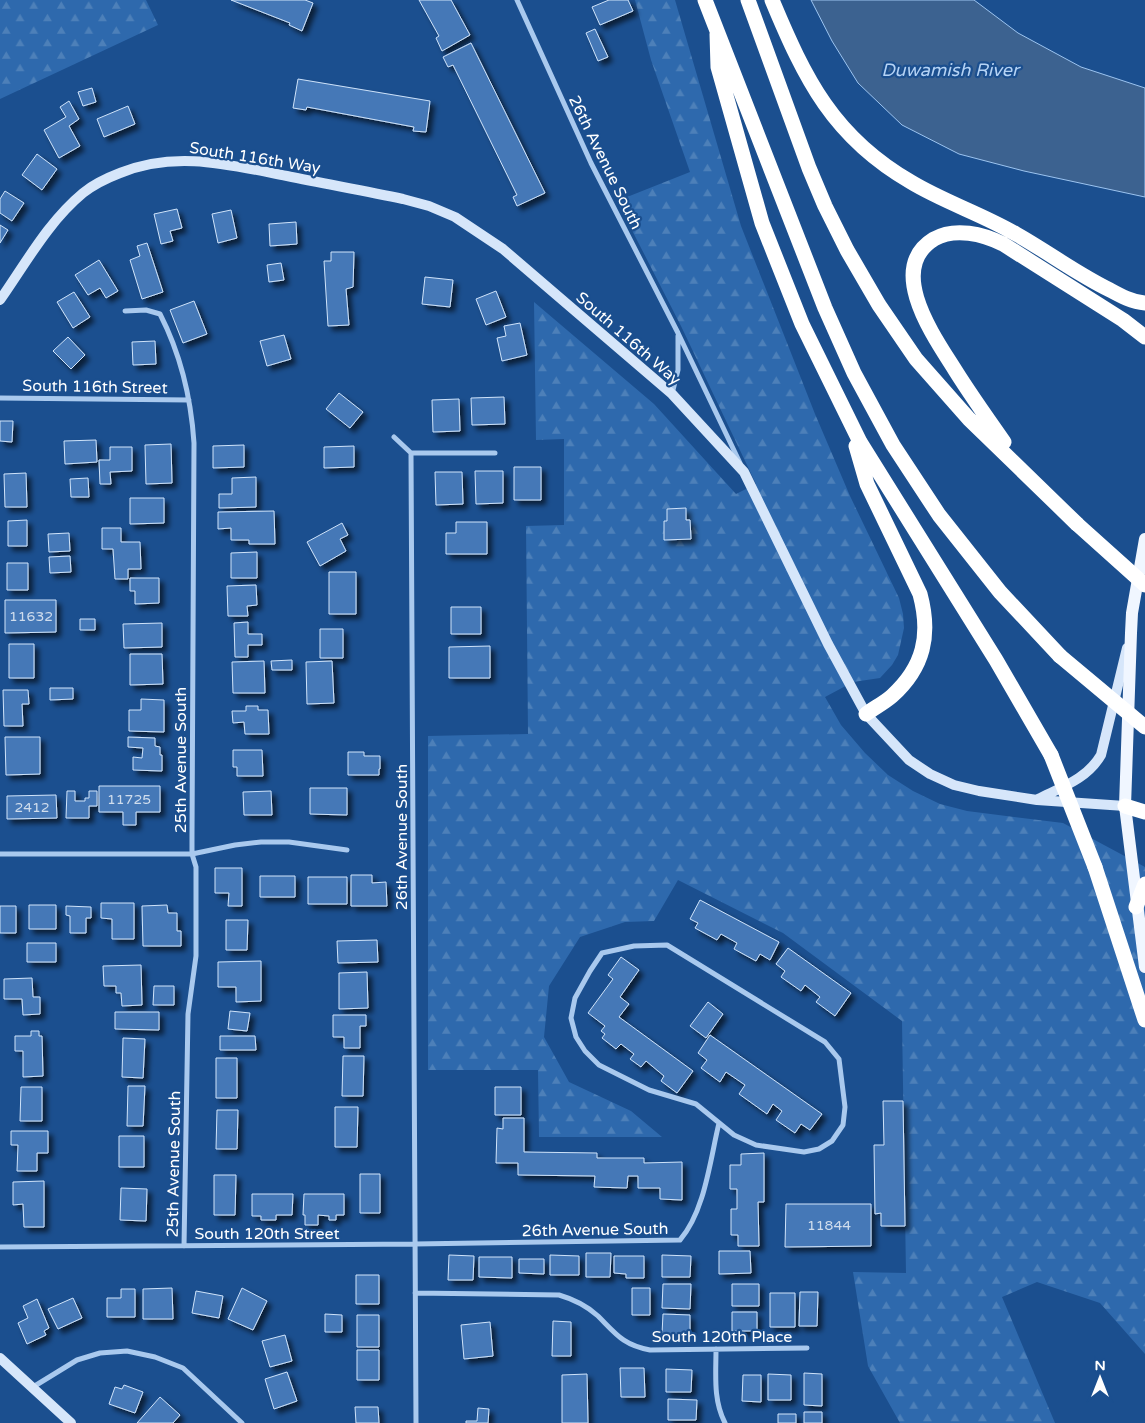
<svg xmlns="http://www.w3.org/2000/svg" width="1145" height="1423" font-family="'Varela Round',sans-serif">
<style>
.forest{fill:url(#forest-firs)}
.water{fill:#3c6290;stroke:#9cc4f0}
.building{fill:#4478b7;stroke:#cfe3fa;filter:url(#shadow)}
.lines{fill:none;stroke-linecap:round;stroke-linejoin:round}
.street{stroke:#a9c9ee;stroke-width:5}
.secondary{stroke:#d6e6fa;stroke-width:10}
.primary{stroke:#f0f6ff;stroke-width:12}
.highway{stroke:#fff;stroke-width:15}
.highway-bridge{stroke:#fff;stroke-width:15}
.labels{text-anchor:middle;stroke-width:4.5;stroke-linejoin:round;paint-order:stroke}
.number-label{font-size:14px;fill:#d0dded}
.street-label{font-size:16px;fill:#fff;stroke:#1b4f8f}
.water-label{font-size:18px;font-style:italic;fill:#b5d3f5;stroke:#1b4f8f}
</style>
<defs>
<pattern id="forest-firs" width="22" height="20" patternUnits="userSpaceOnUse" patternTransform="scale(1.25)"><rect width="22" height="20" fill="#2e69ad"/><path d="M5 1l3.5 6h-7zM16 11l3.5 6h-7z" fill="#4d80b9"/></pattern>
<filter id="shadow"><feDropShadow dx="4.5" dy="4.5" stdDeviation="2.5" flood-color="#0009"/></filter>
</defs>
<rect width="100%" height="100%" fill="#1b4f8f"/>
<path class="forest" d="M0,0H146L158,25L0,99Z
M635,0H675L741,226L815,414L850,496L899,598L903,614L904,628L898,655L892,665L880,678L853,682L825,697L841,725L865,753L888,775L913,791L940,804L967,811L1063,823L1145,867V1354L1100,1303L1037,1282L1002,1297L1055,1423H900L868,1366L853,1272L906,1273L902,1021L783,933L678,880L654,921L625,922L580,937L549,986L544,1037L569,1082L631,1111L662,1137H539L538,1070H428V736L528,734L526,526L564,525V439L536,440L534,302L654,404L736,494L756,484L681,326L617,201L690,172L651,60Z"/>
<path class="water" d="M811,0H974L1018,33L1081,67L1145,88V197L1024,171L959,154L902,125L858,83L832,41Z"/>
<path class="building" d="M231,0H305L313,3L302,31L289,25L290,23Z
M419,0H451L470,35L442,51L436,38L439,36Z
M609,0H628L633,11L600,25L592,7Z
M595,29L608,57L598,61L586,33Z
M471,43L545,193L517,206L513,197L517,195L453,65L448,67L443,57Z
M298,79L430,101L426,132L413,131L414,127L307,107L306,110L293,108Z
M92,88L96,102L83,106L78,92Z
M69,101L79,119L69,126L80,146L59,158L44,130L66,117L60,107Z
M128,106L135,124L104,137L97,119Z
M37,154L57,169L42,190L22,175Z
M5,191L24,203L12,221L0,213V199Z
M177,209L182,228L170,231L173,241L161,244L154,214Z
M231,210L237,238L218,243L212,214Z
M296,222L297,244L270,246L269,224Z
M0,225L8,230L0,243Z
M147,243L163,292L142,299L130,260L140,256L137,246Z
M331,252H354L353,287L346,289L349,325L328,326L324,261H331Z
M99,260L118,291L106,298L100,288L88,295L75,275Z
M281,263L284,280L269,282L267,265Z
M425,277L453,280L450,307L422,304Z
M496,291L506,317L486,325L476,299Z
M74,292L90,317L73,328L57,302Z
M194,301L207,334L183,343L170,310Z
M520,323L527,355L502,361L497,338L506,336L504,326Z
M284,335L291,359L267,366L260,341Z
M68,337L85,355L71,369L53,351Z
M155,341L156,364L133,365L132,342Z
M339,393L363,412L350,428L326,409Z
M504,397L505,424L472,425L471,398Z
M459,399L460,431L433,432L432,400Z
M0,421H13L12,442L0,441Z
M96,440L97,462L65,464L64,441Z
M171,444L172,483L146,484L145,445Z
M244,445V467L213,468V446Z
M354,446V467L324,468V447Z
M110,447H132V471L110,472L111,484H100L99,460H110Z
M514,467H541V500H514Z
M475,471H503V503L476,504Z
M435,472H462L463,504L436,505Z
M26,473L27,507H5L4,474Z
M256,477V507L219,508V494H232V478Z
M88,478L89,497H71L70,479Z
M130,498H164V523L130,524Z
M686,508V520H690L691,539L664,540V521H667V509Z
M274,511L275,544H249V540H231V528L218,529V512Z
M27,520V546H8V521Z
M456,522H487V554H446V533H456Z
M342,523L348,535L340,539L346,551L320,566L307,542Z
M102,528H121V542H140L141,569H128V579H115L113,549H102Z
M69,533L70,551L49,552L48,534Z
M257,552V578H231V553Z
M70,556L71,572L50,573L49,557Z
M7,563H28V590H7Z
M329,572H356V614H329Z
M130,578H159V603L135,604V591H130Z
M256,585L257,605L247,606L248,616H228L227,586Z
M5,600H56V632L5,633Z
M451,607H481V634H451Z
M80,619H95V630H80Z
M248,622V634H262V645H248V657H235L234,623Z
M162,623V647L124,648L123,624Z
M320,629H343V658H320Z
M9,644H34V678H9Z
M490,646V678H449V647Z
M130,654H162L163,684L130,685Z
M292,660V670H272L271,661Z
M264,661L265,693H233L232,662Z
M332,661L334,703L307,704L306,662Z
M50,688H73V699L50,700Z
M3,690H28L29,704H22L23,726H4Z
M141,699L164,700V732L129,731V710H141Z
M246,706H258V710H268L269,734H245L244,722L233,723L232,711H246Z
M5,737H40V774L6,775Z
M128,737L155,738V746L160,747V755H162V771L133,770V757L142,758L143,748L128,747Z
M233,750H262L263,776H237V767H233Z
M348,752H364V756H380V769H379V775H348Z
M99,786H160V812H136V825H123V812H99Z
M310,788H347V815L310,814Z
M67,791H75V801H85V798H89V791H97V806H89V818H66Z
M271,791L272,815H244L243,792Z
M56,795L57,818L7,819V796Z
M215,868H242V906H228L229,893H215Z
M351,875H372V883L386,882L387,906H351Z
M260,876H295V897H260Z
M308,877H347V904H308Z
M700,900L779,942L770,960L760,954L756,961L734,949L737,943L721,934L717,940L695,928L698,923L690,919Z
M101,903H134V939H112V919L101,918Z
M29,905H56V929H29Z
M167,905L168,913H177V931H181V946H143L142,906Z
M0,906H16V933H0Z
M66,906L91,907V918H86V933H70V916L66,915Z
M226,920H248L247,950H226Z
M377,940L378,962L338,963L337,941Z
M27,943H56V962H27Z
M788,948L851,993L835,1016L816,1002L820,997L805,985L801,991L781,977L785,971L776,964Z
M621,957L639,970L620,997L629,1004L619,1017L693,1071L677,1093L661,1081L664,1076L646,1061L641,1067L630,1059L634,1054L621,1044L616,1049L602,1038L605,1034L601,1031L605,1026L588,1013L613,979L608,975Z
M261,961V1001L236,1002V987H218V962Z
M141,965L142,1005L122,1006L121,993H116V986H104L103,966Z
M367,972L368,1008L339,1009V973Z
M32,978L33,997H40V1014L23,1015L22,999H4V979Z
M154,986H174V1005H153Z
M708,1002L723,1014L706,1038L690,1026Z
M230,1011L250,1013L247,1031L228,1029Z
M115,1012H159V1030L115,1029Z
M333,1015H366V1026H360V1048H344V1037H333Z
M31,1031H39V1036H42L43,1076L23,1077V1051H15V1036H31Z
M710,1035L822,1114L810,1130L801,1124L795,1133L776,1120L782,1111L773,1104L767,1114L739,1094L745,1085L726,1072L720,1082L701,1068L707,1060L698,1053Z
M220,1036H255L256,1050H220Z
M123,1038L145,1039L143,1078L122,1077Z
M343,1056H364L363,1096H342Z
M216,1058H237V1098H216Z
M128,1086H145L143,1126H127Z
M21,1087H42V1121H20Z
M495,1087H521V1115H495Z
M883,1101H903L905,1226H881V1213L875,1214L874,1145H884Z
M335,1107H358L357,1147H335Z
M217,1110H238L237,1149H216Z
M503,1118H524V1152L597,1153V1158H644V1163L682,1162V1200L660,1199V1188H638V1176H628L627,1188L594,1187L595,1176L518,1175V1163H496L497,1128L503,1129Z
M11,1131H48V1153H37V1171H17L18,1145H11Z
M119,1136H144V1167H119Z
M764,1153V1202H758L759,1246H738V1235H731V1209H737V1189H730V1165H741V1154Z
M360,1174H380V1213H360Z
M214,1175H236L235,1215H214Z
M44,1181V1227H24L23,1204L13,1205V1182Z
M121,1188L147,1189L146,1221L120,1220Z
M252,1194H293L292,1215H276V1220H261V1216H252Z
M304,1194H344V1215H336V1220H329V1216L318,1215V1225H305V1215H303Z
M786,1204H871V1246L785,1247Z
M719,1251H750L751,1273L719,1274Z
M586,1253H611L610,1277H586Z
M449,1255L474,1256L473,1280H448Z
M550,1255L579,1256V1275H550Z
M662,1255L691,1256L690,1277H662Z
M614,1256H644V1278H626V1274L614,1273Z
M479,1257H512V1278L479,1277Z
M519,1259H544V1274L519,1273Z
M356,1275H379V1304H356Z
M663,1284H691L690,1309L662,1308Z
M732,1284H759V1306H732Z
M172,1288L173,1319H143V1289Z
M242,1288L267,1301L253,1330L228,1319Z
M632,1288H650V1315H632Z
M121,1289H135V1317H107V1298H121Z
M196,1291L223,1296L219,1318L192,1313Z
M800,1292H818L817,1326H799Z
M770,1293H795V1327H770Z
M73,1298L82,1318L58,1329L48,1309Z
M37,1299L49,1328L44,1331L46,1335L27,1344L18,1323L28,1318L23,1306Z
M732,1312H757V1331H732Z
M325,1314L342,1315V1332H325Z
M663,1314L690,1315V1334H662Z
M357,1315H379V1347H357Z
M553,1321L571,1322V1356H552Z
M490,1322L493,1356L464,1359L461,1325Z
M285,1335L292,1361L270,1367L262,1341Z
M357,1350H379V1380H357Z
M620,1368H644L645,1397H621Z
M666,1369L692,1370L691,1392H666Z
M287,1372L297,1401L274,1409L265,1379Z
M804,1373L822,1374V1406L804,1405Z
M587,1374L588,1423H562V1375Z
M768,1374L791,1375V1400H768Z
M743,1375H761V1402L742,1401Z
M124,1385L143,1392L135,1413L109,1404L115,1387L122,1389Z
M160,1397L180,1415L173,1423H137Z
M668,1399L697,1400L696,1420H668Z
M355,1407H378L379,1423H356Z
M478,1408L489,1409L488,1423H466V1421H477Z
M804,1412H822V1423H804Z
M778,1414H796V1423H778Z"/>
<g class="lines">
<path class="street" d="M517,0L591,163L678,333L740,463
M125,311L146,310L160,314C181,355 191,398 194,443L192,835V854L196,867V956L188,1014L184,1246
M672,394L678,370V336
M0,398L189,400
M394,437L411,453L416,1423
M411,453H495
M0,854H192L235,845L261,842H289L347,850
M667,945L825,1042L839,1059L845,1107L843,1125L832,1141L819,1149L804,1152L756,1145L734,1135L696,1104L649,1090L599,1065L585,1051L576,1037L571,1018L575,998L590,971L602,953L634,946Z
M0,1247L415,1244L680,1240C705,1211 710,1160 719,1123
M415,1293L559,1295C573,1299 587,1306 598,1316C616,1334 623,1345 650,1350L807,1348
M716,1349C716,1375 713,1400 725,1423
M33,1387L77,1360L100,1353L127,1351L155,1357L183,1368L242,1423"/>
<path class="secondary" d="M0,300C26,263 48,222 83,193C94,184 107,178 120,173C176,150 230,165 287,176C326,184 365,191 403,199L429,206L455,217L503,249L672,394L744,472L828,644L866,714L909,760L930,774L954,785L979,791L1037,800L1125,806
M1038,799C1062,787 1087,779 1101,755L1127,648
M0,1358L71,1423"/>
<path class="primary" d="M1145,539L1132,613L1131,633L1125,806L1145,967"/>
<path class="highway" d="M705,0L825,308L854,373L893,445L939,515L1000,592L1060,656
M748,0L809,168L825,206L847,250L879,305L916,359L969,419L1077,524
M772,0C805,79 833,137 911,182C944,202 982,214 1016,234C1048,252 1077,274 1110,290C1121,296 1132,302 1145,303
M717,34L718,67L762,223L802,324L860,442L996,660L1051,755
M1004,442C987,418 970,394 955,370C935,338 885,269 934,239C955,227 983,234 1003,244L1123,320L1145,337
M856,446L867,484L920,594C931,635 924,667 892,696C884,703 874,708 866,714
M1125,806L1145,812
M1095,867L1145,1020
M1136,907L1145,884"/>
<path class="highway-bridge" d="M1077,524L1145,585
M1060,656L1145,727
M1051,755L1095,867"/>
</g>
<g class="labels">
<g class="number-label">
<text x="31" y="621">11632</text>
<text x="129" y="804">11725</text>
<text x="32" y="812">2412</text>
<text x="829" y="1230">11844</text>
</g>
<g class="street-label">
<text transform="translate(255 157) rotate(9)" y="6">South 116th Way</text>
<text transform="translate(606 162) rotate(64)" y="6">26th Avenue South</text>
<text transform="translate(629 338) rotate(41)" y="6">South 116th Way</text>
<text transform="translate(95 386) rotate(1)" y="6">South 116th Street</text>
<text transform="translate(180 760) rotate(-90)" y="6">25th Avenue South</text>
<text transform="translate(401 837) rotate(-90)" y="6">26th Avenue South</text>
<text transform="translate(173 1164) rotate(-89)" y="6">25th Avenue South</text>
<text transform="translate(595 1229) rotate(-1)" y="6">26th Avenue South</text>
<text x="267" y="1239">South 120th Street</text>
<text x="722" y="1342">South 120th Place</text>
</g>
<g class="water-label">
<text x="950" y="76">Duwamish River</text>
</g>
</g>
<g transform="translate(1100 1378)" stroke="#1b4f8f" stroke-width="4" paint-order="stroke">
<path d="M0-4L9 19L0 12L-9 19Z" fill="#ffffff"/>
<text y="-8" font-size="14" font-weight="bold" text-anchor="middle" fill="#ffffff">N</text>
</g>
</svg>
